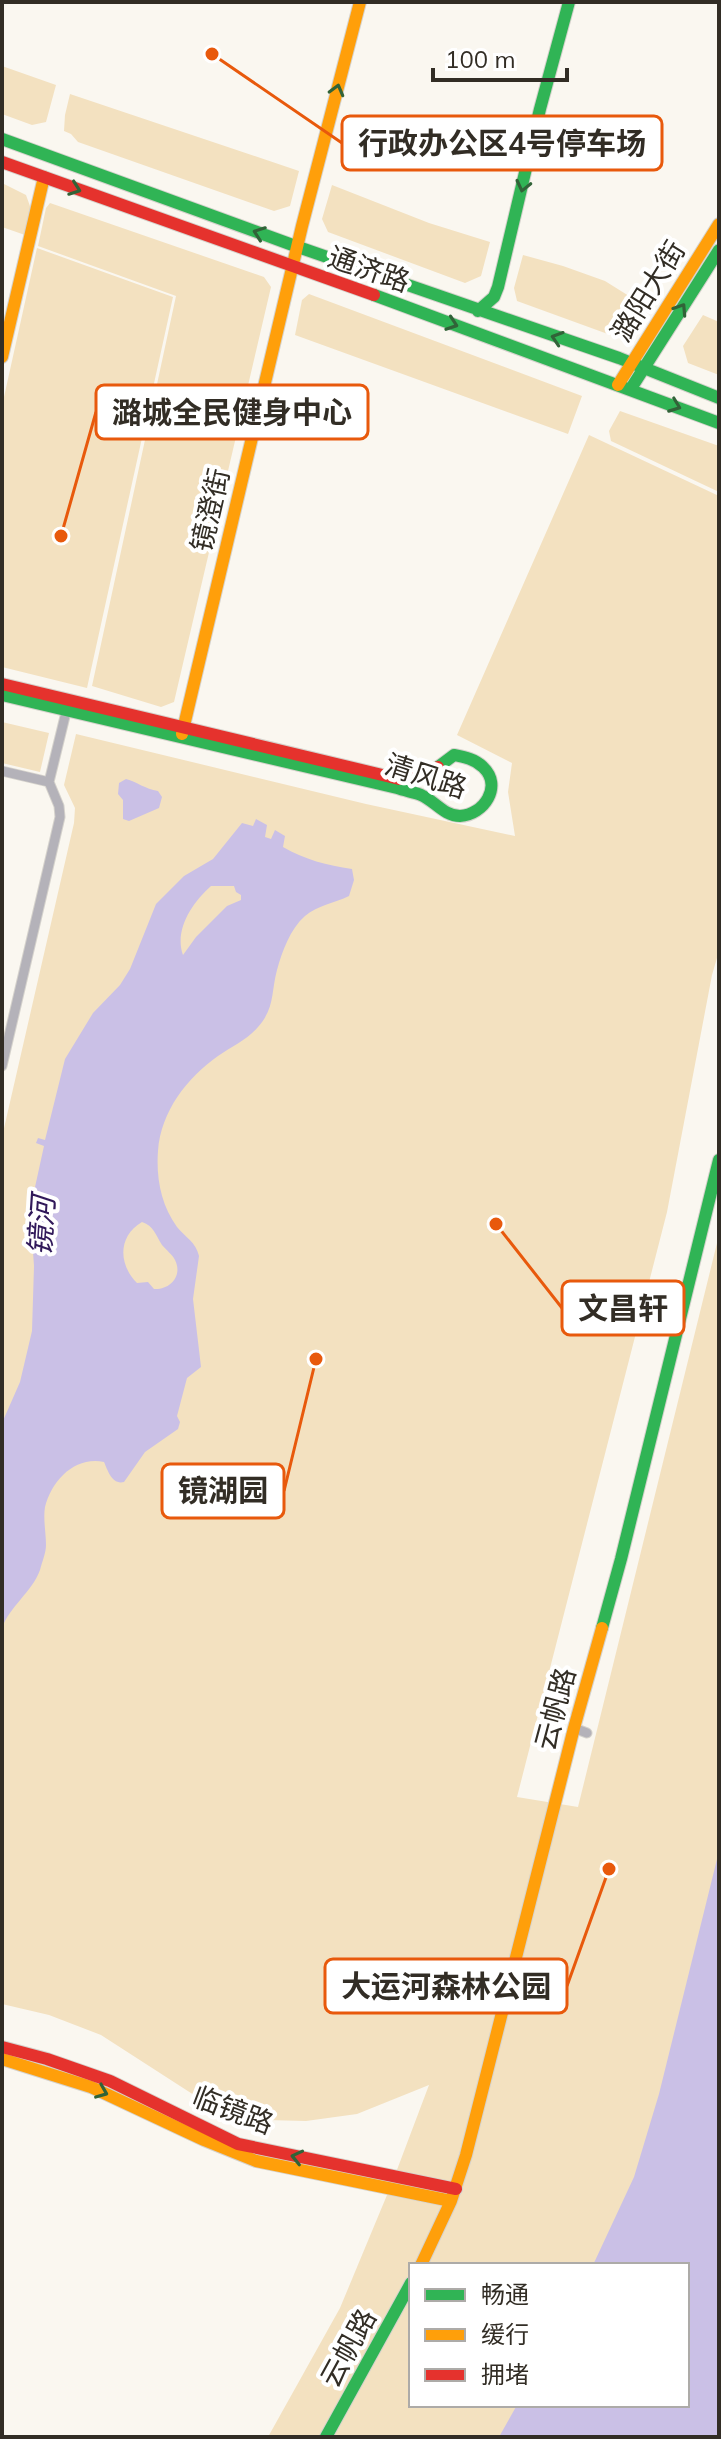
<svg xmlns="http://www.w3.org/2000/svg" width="721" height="2439" font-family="Mulish,'Noto Sans SC',sans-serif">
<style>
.green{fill:#f3e1c0;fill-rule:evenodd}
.water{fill:#cac0e6;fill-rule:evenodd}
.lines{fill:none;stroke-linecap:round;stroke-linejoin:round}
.street-casing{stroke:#d5d2cc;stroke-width:11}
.fast-casing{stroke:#d5d2cc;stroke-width:14}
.slow-casing{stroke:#d5d2cc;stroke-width:14}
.jam-casing{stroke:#d5d2cc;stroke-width:14}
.street{stroke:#b4b2b9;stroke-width:9}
.fast{stroke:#30b455;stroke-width:12}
.slow{stroke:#ff9f0a;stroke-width:12}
.jam{stroke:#e5322d;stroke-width:12}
.oneway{stroke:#316338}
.labels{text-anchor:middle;stroke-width:8;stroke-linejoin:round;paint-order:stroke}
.street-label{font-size:28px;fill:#322d25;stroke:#fff}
.water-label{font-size:30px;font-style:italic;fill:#31195a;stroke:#fff}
.leader{fill:none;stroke:#e8590c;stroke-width:3}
.callout-dot{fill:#e8590c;stroke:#fff;stroke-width:3}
.callout{fill:#fff;stroke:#e8590c;stroke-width:3}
.callout-label{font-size:30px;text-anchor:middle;font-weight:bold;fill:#322d25}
</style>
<rect width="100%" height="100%" fill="#faf7f0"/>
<path class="green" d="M2,66L56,85L46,122L32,125L2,114Z
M70,94L299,171L290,206L274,211L78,142L71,134L64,131L65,115Z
M2,183L26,195L31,209L25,235L2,227Z
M332,185L429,223L490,242L481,276L465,283L328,232L322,219Z
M50,203L264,277L271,287L174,702L161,707L92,686L176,296L38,246L46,208Z
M37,248L173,297L87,688L2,667V406Z
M523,255L563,266L605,281L645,306L631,327L616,337L517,301L514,288Z
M309,294L582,396L568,434L295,335L302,300Z
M703,315L719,322V375L688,363L683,346Z
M620,411L719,446V492L611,441L609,431Z
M589,435L719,496V951L712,975L667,1212L517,1797L578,1807L719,1235V2437H268L340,2308L392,2183L429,2085L357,2114L306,2121L266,2120L228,2110L194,2095L101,2035L49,2015L2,2004V1137L74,823L75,808L64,785L76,734L366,804L515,836L508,792L512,763L457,735ZM411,2265H687V2405H411Z
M2,722L49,733L40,772L2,763Z"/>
<path class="water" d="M126,779C137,782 145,789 158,791L162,797L159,808L129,821L123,819V800L118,794L119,783Z
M256,819L267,825L265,837L271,839L275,830L285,836L283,847C305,860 327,865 352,869L354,880L349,896C335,903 318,905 305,916C290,929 282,952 277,970C271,992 275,1008 258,1027C247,1040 232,1046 218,1056C187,1078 161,1111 158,1151C156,1178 161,1205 177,1227C185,1237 196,1242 199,1256L193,1299L201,1367L187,1378L177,1416L180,1422L178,1429L145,1452L124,1482C112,1485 108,1471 104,1462C75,1456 52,1480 45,1507C43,1519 46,1533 46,1545C46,1553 42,1562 40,1570C32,1592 10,1606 2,1628V1423L20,1382L32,1331L34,1266L30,1210L44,1146L36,1143L38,1138L45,1140L65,1059L93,1013L120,985L130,969L156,904L184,876L213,859L242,823L253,826ZM211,886H234L236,892L241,895V900L227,906L196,937L183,955C174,930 192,903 211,886ZM142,1222C154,1226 155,1234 162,1245C166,1250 172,1254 175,1260C183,1276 170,1290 154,1289L148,1282L137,1283C118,1264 118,1236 142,1222Z
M719,1851V2437H499L517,2405H687V2265H593L634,2177L659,2094Z"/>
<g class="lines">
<g class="street-casing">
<path id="street" d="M2,771L49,782L59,806L60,817L2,1066
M49,782L68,704
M574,1728L587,1733"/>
</g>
<g class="fast-casing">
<path id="fast" d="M2,139L298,247L619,358L719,398
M374,295L719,423
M478,311L494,297L498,287L540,109L569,2
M630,390L719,250
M2,695L397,788C405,791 414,792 421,795C435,801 444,816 460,816C484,815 503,786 483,767C475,759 464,757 454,755L438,767
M602,1628L621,1559L719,1160
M326,2437L411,2283"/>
</g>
<g class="slow-casing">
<path id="slow" d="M2,357L44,177
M618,385L719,224
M182,734L302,226L360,2
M2,2059L91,2087L204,2140L256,2161L451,2201
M421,2265L451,2201L466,2155L574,1728L602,1628"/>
</g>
<g class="jam-casing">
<path id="jam" d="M2,162L374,295
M2,684L399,779L423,777L438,767
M2,2047L47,2059L110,2081L238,2144L456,2189"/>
</g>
<use href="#street" class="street"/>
<use href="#fast" class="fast"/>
<use href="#slow" class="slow"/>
<use href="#jam" class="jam"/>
</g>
<defs><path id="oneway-chevron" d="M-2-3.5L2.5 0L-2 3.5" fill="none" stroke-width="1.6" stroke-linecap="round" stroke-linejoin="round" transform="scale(2)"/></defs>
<g class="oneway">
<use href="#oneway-chevron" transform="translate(337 90) rotate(-75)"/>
<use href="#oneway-chevron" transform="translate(523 186) rotate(103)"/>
<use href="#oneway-chevron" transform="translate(75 189) rotate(20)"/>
<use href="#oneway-chevron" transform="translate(259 233) rotate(-160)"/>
<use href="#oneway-chevron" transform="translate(681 309) rotate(-57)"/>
<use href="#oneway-chevron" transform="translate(452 324) rotate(19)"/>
<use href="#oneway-chevron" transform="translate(557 338) rotate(-162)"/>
<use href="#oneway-chevron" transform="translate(675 406) rotate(21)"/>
<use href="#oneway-chevron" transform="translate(102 2092) rotate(22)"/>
<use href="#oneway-chevron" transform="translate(297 2157) rotate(-167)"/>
</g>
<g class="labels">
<g class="street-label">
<text transform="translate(369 269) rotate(19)" y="10">通济路</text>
<text transform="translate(648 291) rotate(-58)" y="10">潞阳大街</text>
<text transform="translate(210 510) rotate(-77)" y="10">镜澄街</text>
<text transform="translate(426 776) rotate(18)" y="10">清风路</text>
<text transform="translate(555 1709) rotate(-75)" y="10">云帆路</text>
<text transform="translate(233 2110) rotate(21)" y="10">临镜路</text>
<text transform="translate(348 2348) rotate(-61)" y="10">云帆路</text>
</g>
<g class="water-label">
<text transform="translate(42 1226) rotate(-86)" y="10">镜河</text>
</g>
</g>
<path class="leader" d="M212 54L342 143M61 536L96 412M496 1224L562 1308M316 1359L284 1491M609 1869L567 1986"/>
<g class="callout-dot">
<circle cx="212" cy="54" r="8"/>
<circle cx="61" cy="536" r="8"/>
<circle cx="496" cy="1224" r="8"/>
<circle cx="316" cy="1359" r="8"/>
<circle cx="609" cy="1869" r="8"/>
</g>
<g class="callout">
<rect x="342" y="116" width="320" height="54" rx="8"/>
<rect x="96" y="385" width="272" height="54" rx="8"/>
<rect x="562" y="1281" width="122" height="54" rx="8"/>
<rect x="162" y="1464" width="122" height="54" rx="8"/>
<rect x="325" y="1959" width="242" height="54" rx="8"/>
</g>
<g class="callout-label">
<text x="502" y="154">行政办公区4号停车场</text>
<text x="232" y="423">潞城全民健身中心</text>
<text x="623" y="1319">文昌轩</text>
<text x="223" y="1501">镜湖园</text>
<text x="446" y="1997">大运河森林公园</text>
</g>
<rect width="721" height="2439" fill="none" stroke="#322d25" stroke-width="8"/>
<rect x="409" y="2263" width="280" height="144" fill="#ffffff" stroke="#adaba8" stroke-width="2"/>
<rect x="425" y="2289" width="40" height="12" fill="#30b455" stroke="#adaba8" stroke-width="2"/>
<text x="481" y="2303" font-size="24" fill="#322d25">畅通</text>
<rect x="425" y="2329" width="40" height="12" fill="#ff9f0a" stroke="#adaba8" stroke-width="2"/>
<text x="481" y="2343" font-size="24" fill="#322d25">缓行</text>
<rect x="425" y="2369" width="40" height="12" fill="#e5322d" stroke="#adaba8" stroke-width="2"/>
<text x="481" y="2383" font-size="24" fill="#322d25">拥堵</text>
<path d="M433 68v12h134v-12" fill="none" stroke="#322d25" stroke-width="4"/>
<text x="445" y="68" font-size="24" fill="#322d25" stroke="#ffffff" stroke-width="6" paint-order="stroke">100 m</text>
</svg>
